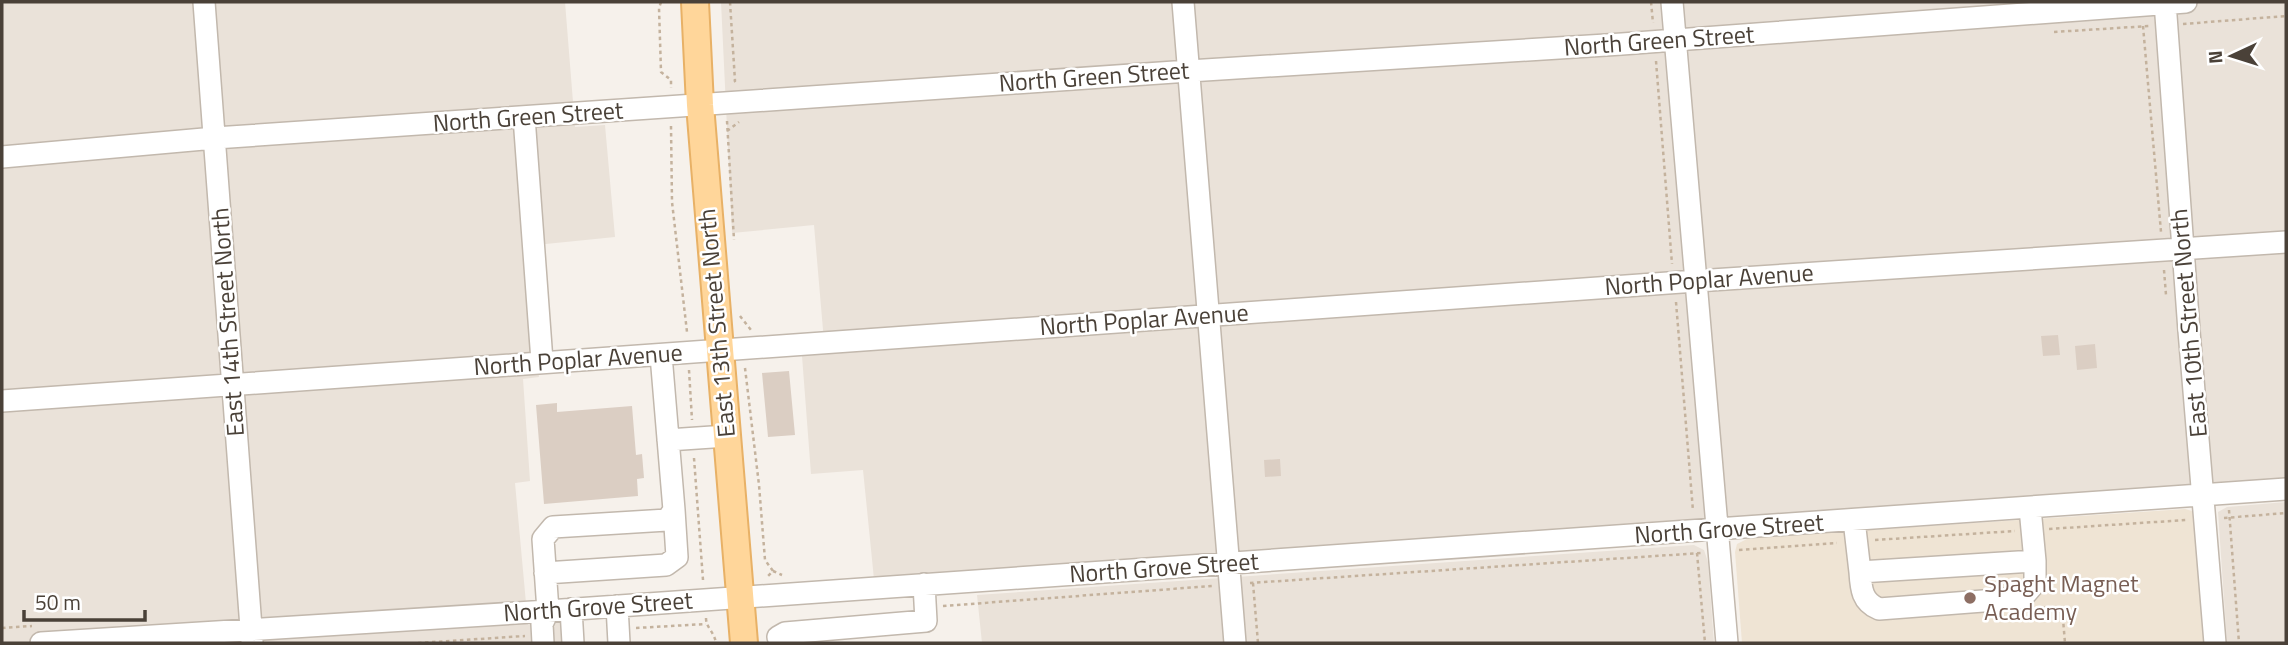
<svg xmlns="http://www.w3.org/2000/svg" width="2288" height="645" font-family="'Titillium Web',sans-serif">
<style>
.residential{fill:#eae2d9}
.education{fill:#efe4d4}
.building{fill:#dbcec3}
.lines{fill:none;stroke-linecap:round;stroke-linejoin:round}
.minor-casing{stroke:#c2b8ad;stroke-width:24}
.major-casing{stroke:#e8b166;stroke-width:30}
.path{stroke:#c4b29d;stroke-width:2.5;stroke-dasharray:3.5 3.5;stroke-linecap:butt}
.minor{stroke:#fff;stroke-width:21}
.major{stroke:#ffd69a;stroke-width:26}
.education-dot{fill:#8d6e63;stroke:#fff;stroke-width:2.5}
.labels{text-anchor:middle;stroke-width:5;stroke-linejoin:round;paint-order:stroke}
.street-label{font-size:24px;fill:#4a4138;stroke:#fff}
.education-label{font-size:24px;fill:#785e54;stroke:#fff;text-anchor:start}
</style>
<rect width="100%" height="100%" fill="#f6f1eb"/>
<path class="residential" d="M2,2H565L575,127L605,125L615,237L526,246L539,377L523,379L530,481L515,483L528,625L570,621L571,643H2Z
M721,2H2286V481L874,579L863,470L811,474L802,356L825,353L814,225L732,233Z
M2286,502V643H2227L2218,512L2227,507Z
M1694,545L1704,550L1708,562L1714,643H982L977,595Z"/>
<path class="education" d="M2185,509L2192,511L2196,517L2206,643H1742L1735,552L1737,544L1749,538Z"/>
<path class="building" d="M2058,335L2060,355L2043,356L2041,336Z
M2095,344L2097,368L2077,370L2075,346Z
M789,371L795,435L768,437L762,373Z
M557,403V412L632,406L636,455L642,454L644,478L637,479L638,496L544,504L536,405Z
M1280,459L1281,476L1265,477L1264,460Z"/>
<g class="lines">
<g class="minor-casing">
<path id="minor" d="M204,2L252,641
M1183,2L1235,643
M1672,2L1727,643
M2165,2L2189,331L2215,643
M524,117L542,361
M2,157L215,138L1189,71L1622,44L2186,2
M2,401L1696,281L2286,242
M668,440L727,436
M1854,520L1860,572L2035,561L2030,508
M1860,572C1861,589 1862,602 1879,609L2022,598L2035,583V561
M545,573L666,565L677,557L674,510
M617,606L619,643
M571,609L573,643
M778,637L785,633L926,621L924,584
M41,643L548,611L2286,489
M543,643L542,624L548,611L543,539L553,527L667,520L674,510L661,355"/>
</g>
<g class="major-casing">
<path id="major" d="M695,2L700,105L744,643"/>
</g>
<path class="path" d="M661,2L659,8L661,72L671,80V88
M730,2L735,81L731,83
M1651,2L1653,23
M2183,24L2286,16
M2143,26L2161,232
M2054,32L2149,26
M1656,61L1672,264
M727,121L734,240
M671,126L672,202L687,332
M727,131L739,122
M2164,270L2166,295
M1676,302L1693,511
M740,316L751,330
M745,368L759,485L765,560L773,571L768,576
M689,370L692,420
M694,458L703,580
M2229,510L2239,643
M2224,518L2286,513
M2049,529L2186,520
M1875,540L2015,531
M1739,550L1837,543
M1697,553L1705,643
M773,571L782,575
M1250,583L1701,553
M1253,583L1258,643
M943,606L1212,586
M2037,608L2062,607L2065,643
M706,618C706,628 714,631 716,643
M2,628L32,626
M636,628L706,624
M418,643L525,636"/>
<use href="#minor" class="minor"/>
<use href="#major" class="major"/>
</g>
<circle class="education-dot" cx="1970" cy="598" r="7"/>
<g class="labels">
<g class="street-label">
<text transform="translate(1659 41) rotate(-4)" y="8">North Green Street</text>
<text transform="translate(1094 77) rotate(-4)" y="8">North Green Street</text>
<text transform="translate(528 117) rotate(-4)" y="8">North Green Street</text>
<text transform="translate(1709 280) rotate(-4)" y="8">North Poplar Avenue</text>
<text transform="translate(1144 320) rotate(-4)" y="8">North Poplar Avenue</text>
<text transform="translate(228 322) rotate(-94)" y="8">East 14th Street North</text>
<text transform="translate(717 323) rotate(-95)" y="8">East 13th Street North</text>
<text transform="translate(2189 323) rotate(-95)" y="8">East 10th Street North</text>
<text transform="translate(578 360) rotate(-4)" y="8">North Poplar Avenue</text>
<text transform="translate(1729 529) rotate(-4)" y="8">North Grove Street</text>
<text transform="translate(1164 568) rotate(-4)" y="8">North Grove Street</text>
<text transform="translate(598 607) rotate(-4)" y="8">North Grove Street</text>
</g>
<g class="education-label">
<text x="1984" y="592">Spaght Magnet<tspan x="1984" dy="28">Academy</tspan></text>
</g>
</g>
<rect width="2288" height="645" fill="none" stroke="#4a4138" stroke-width="7"/>
<g transform="translate(2232 56) rotate(266)" stroke="#ffffff" stroke-width="5" paint-order="stroke">
<path d="M0-5L12 26L0 18L-12 26Z" fill="#4a4138"/>
<text y="-10" font-size="19" font-weight="bold" text-anchor="middle" fill="#4a4138">N</text>
</g>
<path d="M24 610v10h121v-10" fill="none" stroke="#4a4138" stroke-width="3.5"/>
<text x="35" y="610" font-size="21" fill="#4a4138" stroke="#ffffff" stroke-width="5" paint-order="stroke">50 m</text>
</svg>
